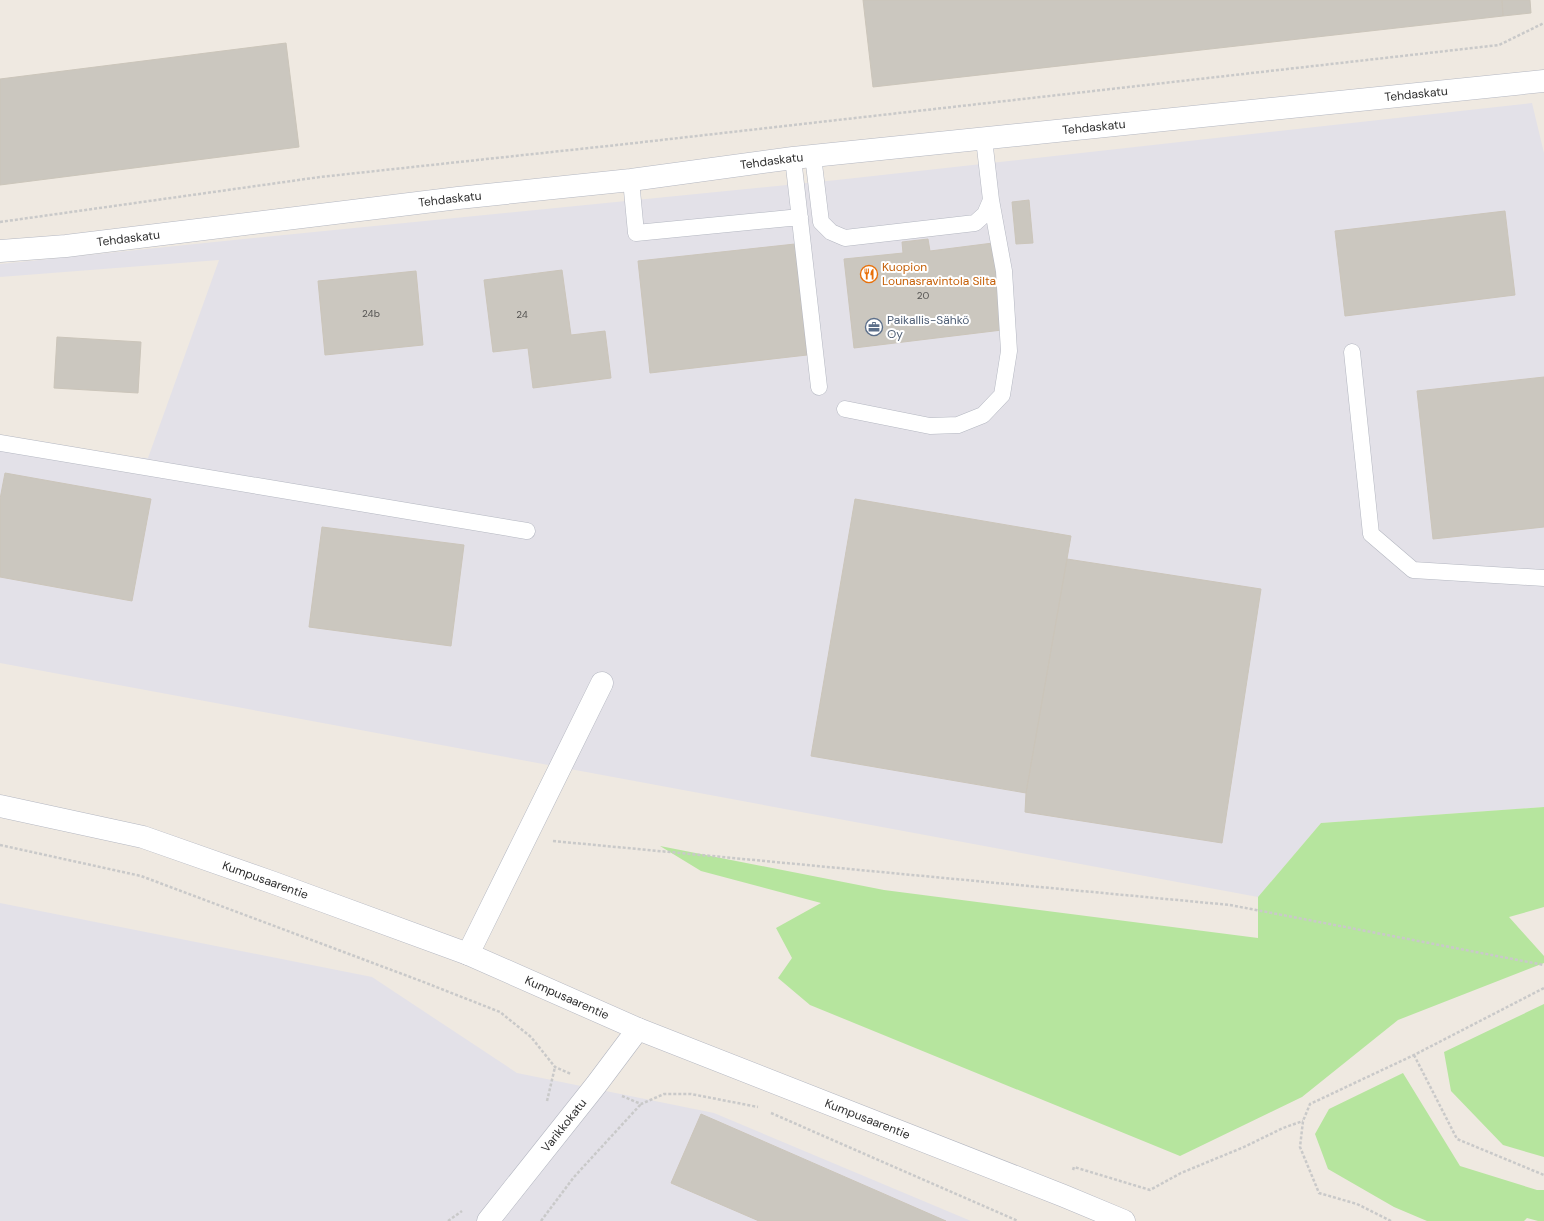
<svg xmlns="http://www.w3.org/2000/svg" width="1544" height="1221" font-family="'DM Sans',sans-serif">
<style>
.industrial{fill:#e3e1e8}
.green{fill:#b6e59e}
.building{fill:#cbc7bf;stroke:#cbc5ba}
.lines{fill:none;stroke-linecap:round;stroke-linejoin:round}
.lane-casing{stroke:#b4b7c1;stroke-width:17}
.street-casing{stroke:#b4b7c1;stroke-width:23}
.secondary-casing{stroke:#b4b7c1;stroke-width:23}
.path{stroke:#c9c9c9;stroke-width:2.5;stroke-dasharray:3 2;stroke-linecap:butt}
.lane{stroke:#fff;stroke-width:16}
.street{stroke:#fff;stroke-width:22}
.secondary{stroke:#fff;stroke-width:22}
.labels{text-anchor:middle;stroke-width:4;stroke-linejoin:round;paint-order:stroke}
.number-label{font-size:10px;fill:#555452}
.street-label{font-size:12px;fill:#2e2e2e;stroke:#fff}
.food-label{font-size:12px;fill:#c56008;stroke:#fff;text-anchor:start}
.service-label{font-size:12px;fill:#4e5e75;stroke:#fff;text-anchor:start}
</style>
<rect width="100%" height="100%" fill="#efe9e1"/>
<path class="industrial" d="M1532,103L1544,153V807L1321,823L1258,897L0,663V449L148,458L219,260L0,277V264L234,240L837,180Z
M0,903L372,977L517,1073L714,1113L971,1221H0Z"/>
<path class="green" d="M1544,807V907L1509,917L1544,956V963L1398,1020L1302,1097L1180,1156L810,1005L778,978L792,958L776,928L821,903L701,871L660,846L884,890L1258,938V897L1321,823Z
M1544,1004V1157L1503,1145L1451,1091L1444,1052Z
M1403,1073L1460,1166L1537,1190H1544V1221H1538L1527,1218L1524,1221H1427L1394,1207L1328,1169L1315,1134L1329,1109Z"/>
<path class="building" d="M863,0H1502L1503,16L873,87Z
M1502,0H1530L1531,13L1503,16Z
M286,43L299,147L0,185V79Z
M1029,200L1033,243L1016,244L1012,202Z
M1505,211L1515,295L1345,316L1335,231Z
M928,239L930,251L993,243L1002,330L854,348L844,259L903,253L902,242Z
M795,244L807,355L650,373L638,261Z
M562,270L571,335L605,331L611,378L533,388L528,348L493,352L484,280Z
M416,271L423,345L325,355L318,281Z
M57,337L141,342L138,393L54,388Z
M1544,377V527L1433,539L1417,391Z
M5,473L151,499L132,601L0,577V499Z
M855,499L1071,536L1026,793L811,756Z
M322,527L464,545L451,646L309,627Z
M1067,559L1261,589L1222,843L1025,812L1026,793Z
M701,1114L946,1221H759L671,1183Z"/>
<g class="lines">
<g class="lane-casing">
<path id="lane" d="M813,156L821,222L831,232L845,238L975,223L985,214L991,200L984,139
M793,158L819,387
M631,180L636,233L800,217
M1352,352L1371,534L1413,570L1544,578
M845,409L930,426L958,425L983,415L1002,395L1009,351L1004,271L991,200
M0,443L527,531"/>
</g>
<g class="street-casing">
<g id="street">
<path id="s1" d="M0,806L143,837L274,883L468,954L638,1029L1064,1196L1124,1221"/>
<path d="M468,954L602,683"/>
<path id="s2" d="M488,1221L596,1085L638,1029"/>
</g>
</g>
<g class="secondary-casing">
<g id="secondary">
<path id="s3" d="M0,251L66,246L458,198L631,180L793,158L1544,81"/>
</g>
</g>
<path class="path" d="M0,222L320,177L626,144L1499,45L1544,23
M553,841L1230,905L1544,965
M0,845L141,876L421,981L500,1012L531,1037L555,1067L571,1074
M1414,1055L1457,1139L1544,1175
M622,1096L641,1104L664,1094H691L758,1107
M547,1101L555,1067
M771,1113L1018,1221
M1073,1170L1074,1167L1150,1190L1181,1173L1244,1147L1283,1128L1303,1121
M448,1221L462,1211
M541,1221L574,1177L641,1104
M1391,1221L1357,1204L1319,1193L1300,1147L1303,1121L1310,1104L1414,1055L1544,988"/>
<use href="#lane" class="lane"/>
<use href="#street" class="street"/>
<use href="#secondary" class="secondary"/>
</g>
<defs>
<g id="restaurant-ring" transform="scale(0.9)"><circle r="9.5" fill="#fff" stroke="#e8710a" stroke-width="1.5"/><path d="M-5-6h1v4h1v-4h1v4h1v-4h1v5L-1.5 .5V6h-2V.5L-5-1ZM5-6V6H3V1.5H1.5Q1.5-4 5-6Z" fill="#e8710a"/></g>
<g id="office-ring" transform="scale(0.9)"><circle r="9.5" fill="#fff" stroke="#5c6f8a" stroke-width="1.5"/><path d="M-6-3h4V-5.5h4V-3h4V5H-6ZM-1-4.5V-3h2v-1.5ZM-6 0V1H6V0Z" fill="#5c6f8a"/></g>
</defs>
<g fill-rule="evenodd">
<use href="#restaurant-ring" x="869" y="274"/>
<use href="#office-ring" x="874" y="327"/>
</g>
<g class="labels">
<g class="number-label">
<text x="923" y="299">20</text>
<text x="371" y="317">24b</text>
<text x="522" y="318">24</text>
</g>
<g class="street-label">
<text dy="4" stroke="none"><textPath href="#s3" startOffset="1425">Tehdaskatu</textPath></text>
<text dy="4" stroke="none"><textPath href="#s3" startOffset="1101">Tehdaskatu</textPath></text>
<text dy="4" stroke="none"><textPath href="#s3" startOffset="777">Tehdaskatu</textPath></text>
<text dy="4" stroke="none"><textPath href="#s3" startOffset="453">Tehdaskatu</textPath></text>
<text dy="4" stroke="none"><textPath href="#s3" startOffset="129">Tehdaskatu</textPath></text>
<text dy="4" stroke="none"><textPath href="#s1" startOffset="276">Kumpusaarentie</textPath></text>
<text dy="4" stroke="none"><textPath href="#s1" startOffset="600">Kumpusaarentie</textPath></text>
<text dy="4" stroke="none"><textPath href="#s1" startOffset="924">Kumpusaarentie</textPath></text>
<text dy="4" stroke="none"><textPath href="#s2" startOffset="122">Varikkokatu</textPath></text>
</g>
<g class="food-label">
<text x="882" y="271">Kuopion<tspan x="882" dy="14">Lounasravintola Silta</tspan></text>
</g>
<g class="service-label">
<text x="887" y="324">Paikallis-Sähkö<tspan x="887" dy="14">Oy</tspan></text>
</g>
</g>
</svg>
